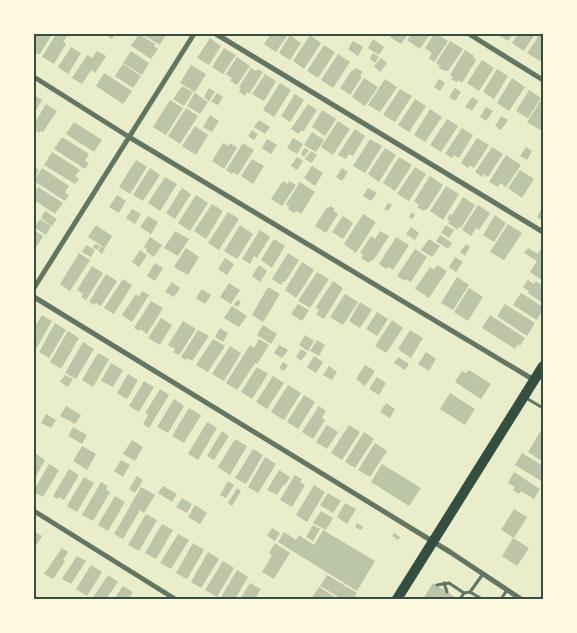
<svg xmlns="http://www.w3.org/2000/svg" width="577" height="633" font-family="Poppins,sans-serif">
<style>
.building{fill:#bcc5a7}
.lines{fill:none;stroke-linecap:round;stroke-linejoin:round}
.service{stroke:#617663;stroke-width:3}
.minor{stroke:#617663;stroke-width:5}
.primary{stroke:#344e41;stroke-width:10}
.neatline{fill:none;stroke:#344e41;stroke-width:2}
</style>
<rect width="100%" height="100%" fill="#e9edc9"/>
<path class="building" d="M37,34H48L51,36L39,55L34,51V38Z
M56,34H64L67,36L63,42L66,44L54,64L42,57Z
M104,34H115L112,39Z
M139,34L155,44L154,46L158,49L151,59L131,46Z
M142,34H166L160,45Z
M271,34H288L276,52L264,44Z
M392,34H408L401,44L390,37Z
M412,34H430L420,49L407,40Z
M434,34H437L448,41L434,62L429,58L432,53L425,48Z
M497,34H513L508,41Z
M518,34H535L524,51L512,43Z
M540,34H543V56L540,61L527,53Z
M290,35L301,43L290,60L279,53Z
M310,35L321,43L304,69L293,61Z
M210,38L221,46L209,65L197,58Z
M373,39L384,47L379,55L368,48Z
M353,41L363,47L358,56L348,49Z
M450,41L463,49L448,71L446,70L445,71L439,68L440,66L436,63Z
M324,45L335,52L318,78L307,71Z
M71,47L81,53L68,74L58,67Z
M224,48L236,55L223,74L212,67Z
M465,50L474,56L473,58L476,60L462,83L458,80L457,82L451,79L453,77L450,75Z
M97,51L106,56L95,73L91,70L82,84L72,78L87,55L92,58Z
M131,51L149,63L142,75L123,63Z
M373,53L379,57L375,63L370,59Z
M338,54L350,62L333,88L321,80Z
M237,57L250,66L237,85L230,81L232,78L226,74Z
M381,58L387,63L380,72L374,66Z
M482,60L494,68L479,91L467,83Z
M123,64L141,76L133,88L115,76Z
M191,65L206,74L195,92L180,83Z
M251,68L256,71L258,69L263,72L249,94L247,92L245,96L239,92L241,88L239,87Z
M356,68L363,72L360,76L362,77L350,95L340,88L352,70L353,71Z
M497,69L508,76L494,99L483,92Z
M104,73L132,91L123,104L96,86Z
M265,74L276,81L264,101L252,94Z
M364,78L378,87L365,106L352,97Z
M512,78L525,87L509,111L497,103Z
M385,79L397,87L380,112L368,105Z
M439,79L445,83L440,91L434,87Z
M280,83L291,90L274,117L263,110Z
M182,86L193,92L184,106L173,99Z
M209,88L215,92L209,101L204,97Z
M455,88L461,92L455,101L449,97Z
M400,89L412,96L395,122L383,115Z
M529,90L541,98L528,118L516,111Z
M195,93L208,102L200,114L187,106Z
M217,93L223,97L218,105L211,102Z
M295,94L304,100L290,122L281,116Z
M34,95L42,100L34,114Z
M472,97L478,101L472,111L465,107Z
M543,97V125L540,130L527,122Z
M415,99L426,106L409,132L398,125Z
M170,100L183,108L166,135L153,127Z
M46,104L57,111L43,132L40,131L39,133L36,131L37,129L34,127V124Z
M308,104L317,110L303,132L301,130L299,134L291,129Z
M486,107L493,111L486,121L480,117Z
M186,108L198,116L180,144L168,136Z
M430,109L442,117L425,142L414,135Z
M322,110L336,119L325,136L312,127Z
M210,115L219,121L212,132L203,127Z
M501,116L508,120L501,130L495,126Z
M447,119L458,126L441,152L430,145Z
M259,120L270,127L265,134L254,127Z
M338,121L350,129L333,155L321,147Z
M74,122L102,140L94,152L66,134Z
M195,126L208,135L196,155L182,146Z
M462,128L473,135L459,158L454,155L452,158L445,154Z
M355,129L365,136L353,156L349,154L346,159L338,155Z
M252,130L258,134L254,140L248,136Z
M312,132L324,140L316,152L304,145Z
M62,137L89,154L85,161L89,163L85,169L54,149Z
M293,138L303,144L297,154L287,148Z
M477,138L489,145L474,168L470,165L468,168L461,163Z
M267,139L277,145L271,154L262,148Z
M370,139L382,146L365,173L353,166Z
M223,143L228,146L230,143L237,148L224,169L212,161Z
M243,143L254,150L238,175L233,172L232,174L226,170Z
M492,147L503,154L488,177L484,174L482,177L475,172Z
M526,147L532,151L527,160L520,156Z
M304,148L309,150L304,157L301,154Z
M385,148L396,155L379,182L368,174Z
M311,151L317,155L311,163L305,159Z
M52,152L80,170L75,176L79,179L75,184L44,165Z
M506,155L521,165L506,187L500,183L498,187L489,182Z
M297,157L303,161L297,170L291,166Z
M399,157L412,165L395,191L383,183Z
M252,159L264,166L253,184L241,176Z
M136,160L147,167L130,194L119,187Z
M312,166L323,173L315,186L304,178Z
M34,167L39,170L34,178Z
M415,167L426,174L409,201L397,194Z
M42,168L69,186L65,193L69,195L65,201L34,181Z
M150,168L160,175L143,201L133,195Z
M342,168L348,172L342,181L336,177Z
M520,170L534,179L522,198L508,188Z
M430,176L443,185L427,210L426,209L424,211L417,207L419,205L414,201Z
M165,177L177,184L160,211L148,203Z
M283,181L288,184L289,181L296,185L282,206L271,199Z
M300,182L315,192L301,214L296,211L294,213L288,209L289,206L286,204Z
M446,186L459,194L443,220L430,211Z
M38,187L63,203L55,214L34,200V189L36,190Z
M182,188L191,194L175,219L166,213Z
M368,188L377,193L371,201L363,196Z
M117,195L126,201L119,213L109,207Z
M196,195L208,203L190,231L178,223Z
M463,197L475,205L461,228L459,227L458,230L448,223L450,221L447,219L450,214L452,215Z
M388,203L392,205L388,211L384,209Z
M212,204L223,211L206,239L194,231Z
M478,205L490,213L479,230L476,228L471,236L462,230Z
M330,206L335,209L333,211L338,214L326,233L315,226L327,207L328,208Z
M543,206V221L537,217Z
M132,209L141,214L135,224L126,218Z
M45,211L57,219L52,226L41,218Z
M228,212L239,219L219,250L208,243Z
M412,212L415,215L412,219L409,217Z
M363,214L376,222L356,253L344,244Z
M495,215L506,223L494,242L483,235Z
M148,216L158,222L151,234L140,227Z
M343,216L353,223L343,239L332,232Z
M40,219L51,226L46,235L34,227Z
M508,224L522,233L504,260L490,252Z
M96,225L112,236L105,248L88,237Z
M240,225L253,234L237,259L224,251Z
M446,225L454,230L449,238L441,233Z
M411,227L419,233L415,240L406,234Z
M34,230L43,236L34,251Z
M260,230L270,237L257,258L254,256L250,264L242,259Z
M175,231L189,239L178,256L164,248Z
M380,231L389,236L373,261L371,260L369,263L361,258L363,255L360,253L371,236L375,239Z
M440,235L452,243L448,249L436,241Z
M150,237L162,245L154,257L146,251L147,249L144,247Z
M396,237L409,245L393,270L388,267L386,269L379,264Z
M274,239L285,246L272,268L261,260Z
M429,239L440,246L432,257L421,250Z
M95,244L100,246L97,250L93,247Z
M466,244L470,247L465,256L460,252Z
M86,245L95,250L91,257L82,252Z
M543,245V281L530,272L537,261L524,253L528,248L538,254Z
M101,246L105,249L102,254L98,251Z
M186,248L199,257L188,275L174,267Z
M415,249L427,257L411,282L406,279L405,281L397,276Z
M140,250L147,255L139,267L132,262Z
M79,253L90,260L70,291L60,284Z
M288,253L299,260L285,282L283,281L281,285L272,279Z
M455,257L463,262L456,272L449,267Z
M225,258L234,264L227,275L218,269Z
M302,262L314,270L296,298L285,290Z
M155,263L163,268L155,281L147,276Z
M259,265L267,271L260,282L252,276Z
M437,265L447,271L429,298L415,289L430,267L434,270Z
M92,266L103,273L86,300L81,297L83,294L77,290Z
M317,272L329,279L310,308L298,301Z
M106,274L117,281L101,306L96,303L94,305L89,302Z
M457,277L469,285L453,310L441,303Z
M123,279L132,285L114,314L104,308Z
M528,280L534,284L536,281L543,286V303L528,293L529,291L523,287Z
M333,281L343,288L324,319L316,314L319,310L316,307Z
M172,282L180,288L174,297L165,292Z
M229,283L240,290L231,304L220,297Z
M268,287L280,294L263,322L252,315Z
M469,288L483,297L468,321L454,312Z
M202,289L211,295L205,304L196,298Z
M142,291L149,295L132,322L122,315L136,294L139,297Z
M521,293L543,307V310L537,320L513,305Z
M345,294L358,302L343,325L330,317Z
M237,300L241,302L238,307L234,305Z
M151,301L163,308L147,334L140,329L139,331L134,328Z
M360,302L372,310L360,328L349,321Z
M298,304L309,310L302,321L291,314Z
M505,304L535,323L527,336L497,316Z
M232,306L247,316L239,327L224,318Z
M377,312L388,319L377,336L366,329Z
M42,315L52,321L36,349L34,348V328Z
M490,315L525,338L520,346L518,344L515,349L482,328Z
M161,318L172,325L160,345L148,338Z
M392,320L403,328L386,353L375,346Z
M183,321L196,329L179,355L173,352L175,349L168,345Z
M55,323L66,330L49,358L39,352Z
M263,325L277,334L271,344L257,335Z
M220,328L228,333L223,342L215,337Z
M198,330L209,336L192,361L187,358L186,360L181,357Z
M410,330L423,338L411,358L398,349Z
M68,331L79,338L61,369L50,362Z
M305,335L314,341L308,351L299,345Z
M213,339L225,346L208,372L196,365Z
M259,339L269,345L257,364L255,363L237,390L226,383L250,345L254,348Z
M317,340L325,345L319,356L310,351Z
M83,342L94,349L76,379L65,373Z
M279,345L288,350L282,358L274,353Z
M230,346L241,353L224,381L212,374Z
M301,349L307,353L301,361L296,357Z
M426,352L436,359L429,371L418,364Z
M98,353L109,359L93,387L82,380Z
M314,356L323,362L316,373L307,367Z
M398,357L409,364L405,370L394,363Z
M283,362L288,365L284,371L279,368Z
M111,363L123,370L113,387L101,381Z
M365,365L375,371L365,386L356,379Z
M329,366L337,372L332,380L323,375Z
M257,367L268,374L252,399L241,392Z
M469,370L491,384L481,399L455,382L462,371L466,373Z
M128,374L138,380L127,399L117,393Z
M65,375L73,379L68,387L60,382Z
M273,376L284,383L267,409L256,402Z
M377,377L386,383L379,395L369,389Z
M144,381L154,387L139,412L129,406Z
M288,385L301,393L284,420L271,412Z
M160,389L169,395L149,428L143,424L148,415L145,413Z
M450,393L475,409L465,425L440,409Z
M304,395L315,402L298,429L287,422Z
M174,399L184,406L168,433L157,427Z
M386,403L395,409L390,418L380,412Z
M66,406L81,415L75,424L60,416Z
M319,406L326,411L322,418L325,420L313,439L302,432Z
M189,408L201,415L184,443L172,436Z
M46,414L56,420L51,428L41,423Z
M207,422L217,428L198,460L188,454Z
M327,425L338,432L327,449L316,442Z
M349,425L360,432L342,460L331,453Z
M73,427L87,435L82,444L68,436Z
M543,427V462L528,452Z
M222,431L229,436L214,460L207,456Z
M364,432L374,439L355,468L345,462Z
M235,439L247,446L230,475L218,467Z
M132,440L143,447L135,461L123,454Z
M375,443L387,451L370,477L358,470Z
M82,446L96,454L87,470L73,461Z
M253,449L263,455L246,484L235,478Z
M35,453L45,460L34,480V455Z
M522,453L543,466V482L515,465Z
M265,457L276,464L258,493L248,487Z
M121,460L130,465L123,477L114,471Z
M49,464L59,470L43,497L34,492V490Z
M382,464L421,488L409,506L371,482Z
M69,469L79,475L64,500L59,497L57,499L53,496Z
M279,470L290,477L285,485L284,484L277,495L267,490Z
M514,472L540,489L534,499L521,491L519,494L513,490L515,487L508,483Z
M295,475L302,479L300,482L305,485L292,507L280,500Z
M137,476L143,480L135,493L129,489Z
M84,477L94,483L77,512L67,506Z
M228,481L234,485L226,498L220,495Z
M101,482L108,486L106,490L110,492L93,521L82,515Z
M314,485L325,492L307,522L296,515Z
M163,486L177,494L172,502L158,493Z
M141,487L155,495L144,513L140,510L123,539L114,534Z
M237,488L241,491L232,506L228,503Z
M328,493L341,501L333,513L320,505Z
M115,496L125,502L108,531L98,525Z
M182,498L192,504L187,513L176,507Z
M345,503L356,509L347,524L337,517Z
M195,505L207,513L200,524L188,517Z
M514,509L527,517L514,538L501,530Z
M321,511L333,518L326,530L313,523Z
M146,514L157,520L139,551L128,545Z
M357,523L363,527L361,530L355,527Z
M162,524L173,530L156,559L145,553Z
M313,525L320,529L313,541L306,537Z
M272,528L280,533L275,541L267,536Z
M323,530L375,561L357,591L278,542L284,532L296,540L299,535L314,545Z
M34,531L42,536L34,549Z
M394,533L400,537L398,540L392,536Z
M178,534L189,540L171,569L160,563Z
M513,538L529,548L517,566L502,556Z
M193,543L204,550L187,579L176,573Z
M275,543L290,553L274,579L262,572L272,555L269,553Z
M62,548L68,552L63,560L65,561L53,579L44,574Z
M208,552L219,559L201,588L191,582Z
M77,556L86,561L71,584L62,579Z
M223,561L234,568L217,597L205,590Z
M91,565L102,572L87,596L76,589Z
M237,570L248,577L235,599H220Z
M108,575L118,582L106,599H92Z
M327,575L357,593L353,599H342L320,586Z
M250,583L261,589L255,599H240Z
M433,583L455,597L453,599H423Z
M123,586L133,592L129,599H114Z
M319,587L338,599H311Z"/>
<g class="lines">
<path class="service" d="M526,398L543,408
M444,583L447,592
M437,585L449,583L464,593
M470,592L482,599
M460,599L464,593L470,592L483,574
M501,599L507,590"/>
<path class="minor" d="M216,34L543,232
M469,34L543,80
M34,77L129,137L534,380
M34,288L194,34
M34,297L450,552L521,599
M34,511L175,599"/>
<path class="primary" d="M397,599L543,366"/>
</g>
<rect width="577" height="633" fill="none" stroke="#fefae0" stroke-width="70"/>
<rect x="35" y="35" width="507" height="563" class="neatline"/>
</svg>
